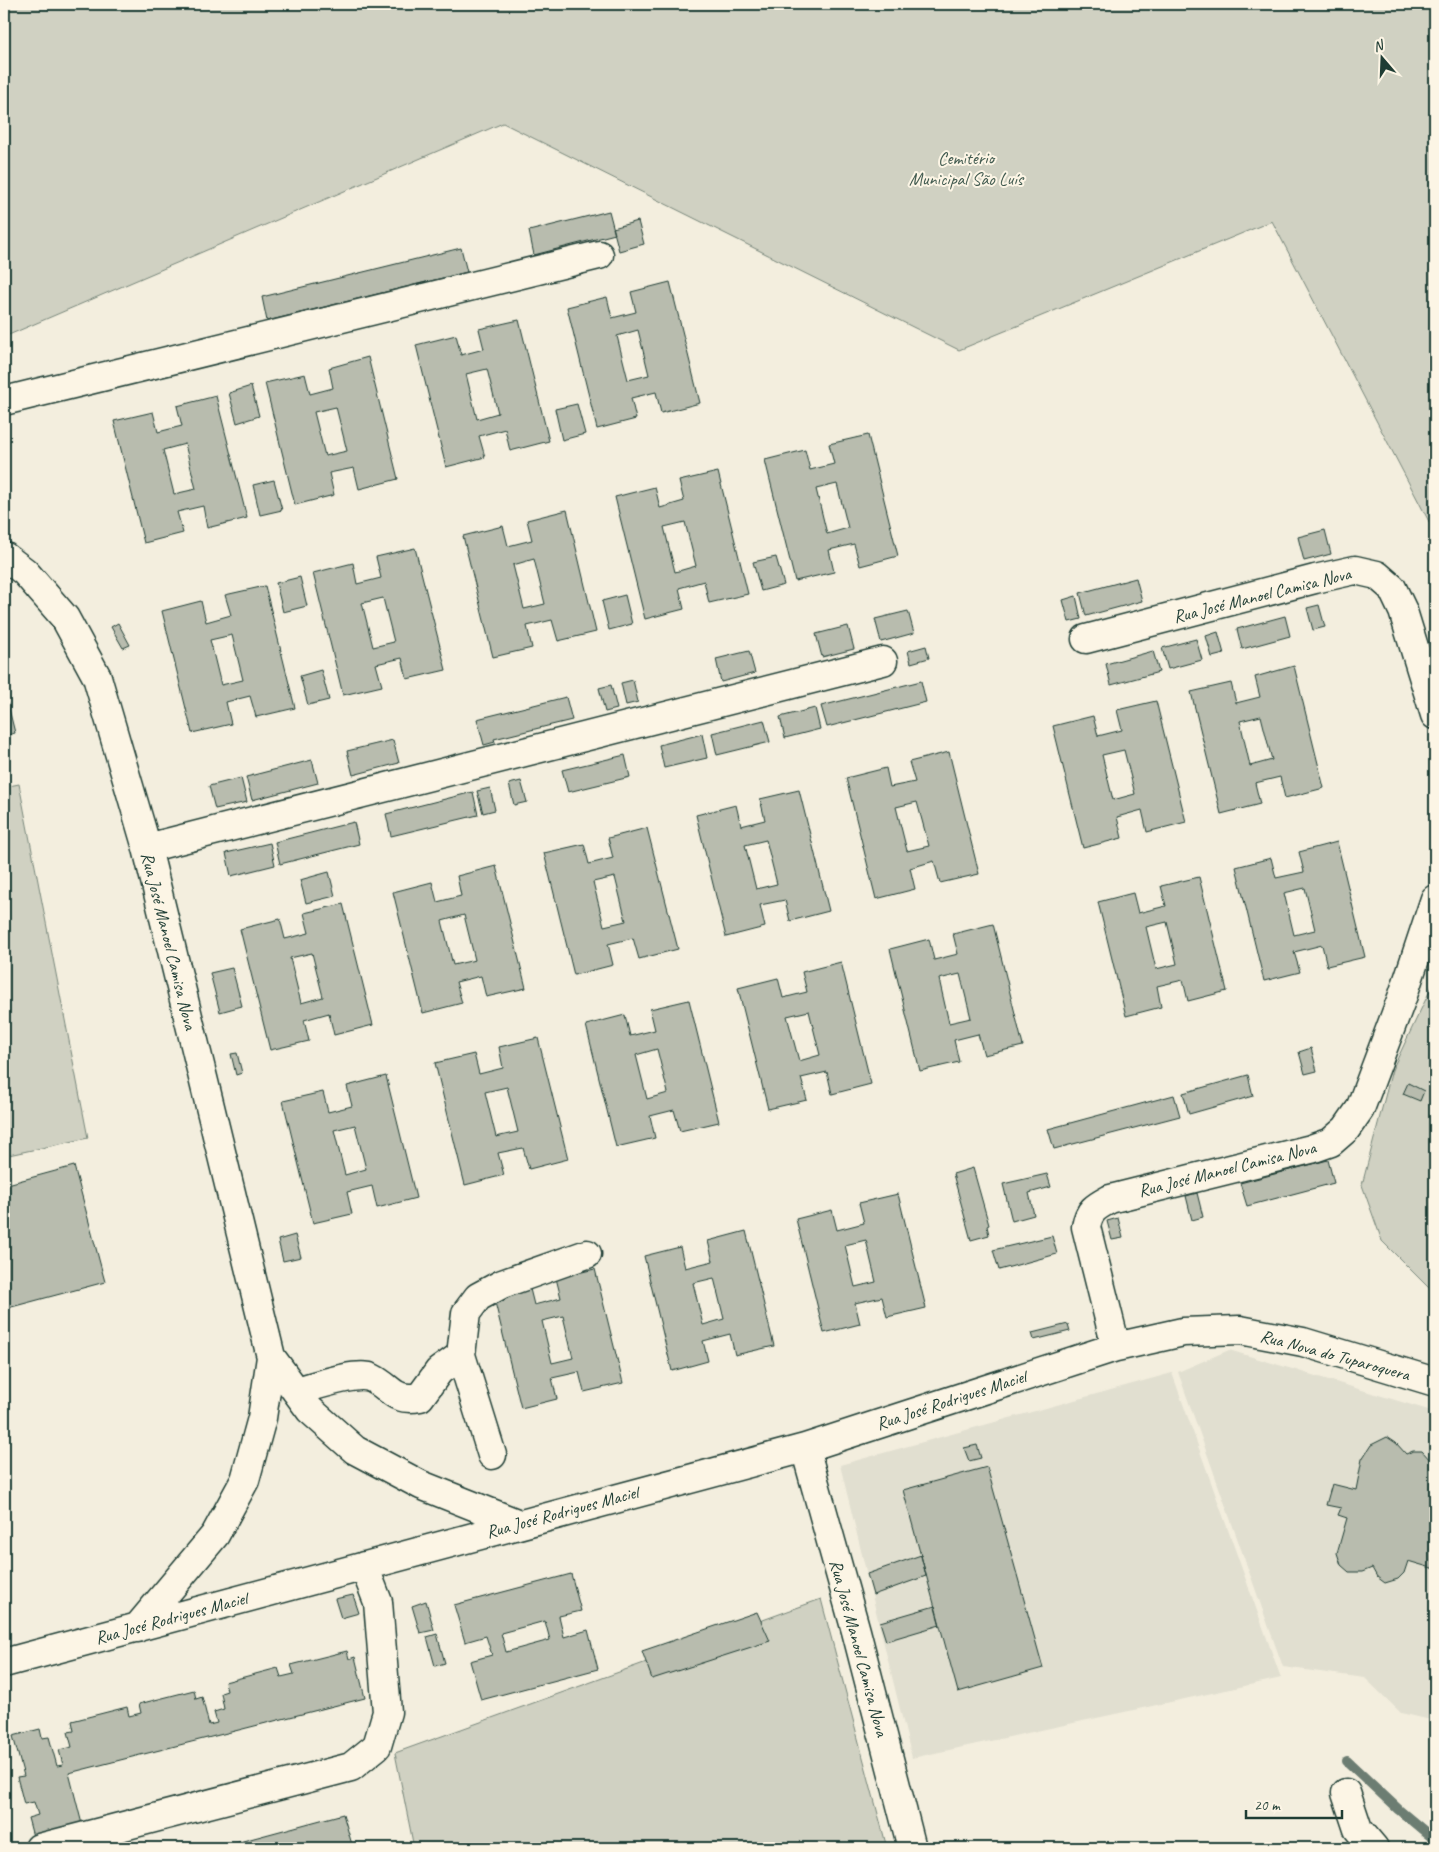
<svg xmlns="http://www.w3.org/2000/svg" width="1439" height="1852" font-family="Caveat,sans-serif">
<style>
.built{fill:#e1dfd0}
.green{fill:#d0d1c2;stroke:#78877b}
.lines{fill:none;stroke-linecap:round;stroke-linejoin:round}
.stream{stroke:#6c7d72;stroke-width:10}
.building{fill:#b8bcae;stroke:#1f3d34;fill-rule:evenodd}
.minor-casing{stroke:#1f3d34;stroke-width:31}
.minor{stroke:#fcf5e5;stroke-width:28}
.labels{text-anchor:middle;stroke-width:4;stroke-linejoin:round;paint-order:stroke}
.park-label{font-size:18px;fill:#425b50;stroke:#fcf5e5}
.street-label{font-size:18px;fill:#1f3d34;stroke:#fcf5e5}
</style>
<rect width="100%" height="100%" fill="#f3eede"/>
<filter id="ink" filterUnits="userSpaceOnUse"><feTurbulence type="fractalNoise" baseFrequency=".02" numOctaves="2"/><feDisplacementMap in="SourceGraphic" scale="10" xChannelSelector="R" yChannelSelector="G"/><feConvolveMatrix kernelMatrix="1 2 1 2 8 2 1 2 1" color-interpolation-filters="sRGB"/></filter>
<g filter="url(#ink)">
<path class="built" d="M1229,1350L1435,1412V1721L1401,1713L1365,1678L1283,1667L1178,1372Z
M1172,1373L1281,1678L912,1758L840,1465Z"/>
<path class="green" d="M4,4H1435V533L1272,221L959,350L503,123L4,337Z
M19,784L88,1138L4,1156V787Z
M1435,980V1294L1382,1241L1362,1185L1392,1070Z
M821,1599L887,1848H414L395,1753Z"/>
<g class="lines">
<path class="stream" d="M1347,1761L1399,1810L1435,1840"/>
</g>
<path class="building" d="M609,211L615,234L534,255L529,231Z
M638,221L644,244L619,251L613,228Z
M461,248L467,272L267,321L262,297Z
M670,282L700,403L661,413L656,392L631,398L636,419L597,429L567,307L607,297L612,318L636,312L631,292ZM638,330L649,375L628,380L617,336Z
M519,320L549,441L510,451L505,429L479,436L485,457L446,467L416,345L456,335L461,355L484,349L479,329ZM487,369L498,413L477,419L466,374Z
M368,357L398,479L359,489L354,468L329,473L334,495L295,505L265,383L305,374L310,394L333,388L329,368ZM336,407L347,451L325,456L314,412Z
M251,386L259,416L237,423L229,393Z
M216,396L247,518L207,528L203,506L177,512L183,533L144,543L114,421L153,412L158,432L182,426L177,406ZM185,444L196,489L174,494L163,450Z
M577,404L585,434L562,440L555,409Z
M868,435L898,556L860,566L854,544L829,550L834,572L795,581L765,460L805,450L810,470L834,464L829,444ZM837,484L848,528L827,534L816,489Z
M718,472L748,594L709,603L704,581L679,588L684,609L645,619L615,497L655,487L660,508L684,501L679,481ZM685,522L696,566L675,572L664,527Z
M274,480L282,510L260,515L253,485Z
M567,510L596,632L558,641L552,620L527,626L532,648L493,657L463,536L503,526L508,546L532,540L527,520ZM534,559L545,604L524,609L513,565Z
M1325,530L1331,554L1304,561L1298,537Z
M415,548L446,670L407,679L402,658L376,664L382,686L343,695L313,573L353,563L357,584L381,578L376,557ZM383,598L394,642L373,647L362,603Z
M776,557L784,585L761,591L753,562Z
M300,577L307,606L283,612L276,583Z
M1136,578L1142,601L1086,616L1080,593Z
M265,586L295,708L256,717L250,696L226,702L231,724L192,733L162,611L201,601L206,622L231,615L225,595ZM232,635L243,680L221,685L210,640Z
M625,595L632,624L609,630L602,601Z
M1076,596L1081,619L1069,622L1063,600Z
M1319,605L1325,627L1313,630L1307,608Z
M908,611L914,633L881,642L875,619Z
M1285,616L1290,636L1242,649L1237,629Z
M118,623L130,645L123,648L111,627Z
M848,626L854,649L822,657L816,634Z
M1218,632L1224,654L1212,657L1206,636Z
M1196,639L1202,660L1168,669L1162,648Z
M926,646L929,658L911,663L908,651Z
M749,651L755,673L721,682L716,659Z
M1153,651L1159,672L1111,685L1106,664Z
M1294,666L1324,788L1285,798L1280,777L1255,783L1260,804L1221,814L1191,692L1231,683L1236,703L1260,697L1255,677ZM1261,716L1272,760L1250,766L1240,721Z
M321,670L329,700L308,705L300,676Z
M633,680L638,702L626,705L621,683Z
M921,681L926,702L827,727L821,706Z
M611,685L617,709L605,712L599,688Z
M4,689L15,733L4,736Z
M566,697L572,720L494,739L495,742L484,745L477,719Z
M1156,701L1186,822L1147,832L1142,810L1117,817L1122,838L1083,848L1053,726L1093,716L1098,736L1122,730L1117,710ZM1124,750L1135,794L1113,800L1102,755Z
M815,708L820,729L785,738L780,717Z
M764,720L770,742L717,755L712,733Z
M702,734L707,758L664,768L659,745Z
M393,740L399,763L353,775L347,751Z
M949,752L979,874L940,883L934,861L910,868L915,889L876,899L846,778L886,768L890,787L915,782L909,762ZM917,802L929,846L907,851L896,807Z
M625,755L630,777L568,792L562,770Z
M312,760L318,783L252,800L246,777Z
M241,778L247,802L215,809L209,786Z
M521,781L527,802L514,805L509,784Z
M490,788L495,810L483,813L477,791Z
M799,790L829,911L790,921L785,900L760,905L765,927L726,937L696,815L736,805L741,826L765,820L760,799ZM766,840L777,884L756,889L745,845Z
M473,792L478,815L391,836L386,814Z
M354,822L359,844L280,864L275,842Z
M647,828L678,949L639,959L633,938L608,944L613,965L574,975L544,853L584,844L589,864L613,858L608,838ZM615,877L626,921L604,926L593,882Z
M1337,842L1365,957L1327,966L1322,945L1294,952L1300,972L1264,981L1236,867L1271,858L1276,878L1304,872L1299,852ZM1305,888L1315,930L1294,935L1284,893Z
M270,843L275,865L231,876L226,853Z
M496,866L526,988L486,997L481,976L456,982L462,1003L423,1013L393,892L432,882L437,902L461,896L457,876ZM464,915L475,960L453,965L442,921Z
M329,872L335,896L306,903L300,880Z
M1199,877L1227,991L1188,1001L1183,980L1157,986L1161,1007L1126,1016L1098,902L1133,893L1138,913L1166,906L1161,886ZM1167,922L1177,964L1156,969L1146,927Z
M343,904L373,1025L334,1035L329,1013L304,1020L309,1041L270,1050L240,929L280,919L285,939L309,933L304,913ZM312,953L323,997L301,1003L290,958Z
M993,924L1023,1046L984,1055L978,1034L954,1040L959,1062L920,1071L890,949L929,939L934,960L958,954L953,934ZM960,974L971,1018L949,1023L939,979Z
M841,962L871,1084L832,1094L827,1072L801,1078L807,1100L768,1109L738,988L778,978L783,998L807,992L802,972ZM809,1011L820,1055L799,1061L787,1016Z
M232,968L242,1006L220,1012L210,973Z
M689,1000L719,1122L680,1131L674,1110L650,1116L655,1138L616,1147L586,1025L625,1015L630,1036L655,1030L650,1009ZM657,1049L668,1093L647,1099L636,1055Z
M538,1038L568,1159L529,1169L523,1148L498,1153L504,1175L465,1185L435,1063L474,1054L479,1074L503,1068L499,1047ZM507,1087L518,1132L496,1137L485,1092Z
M1311,1048L1317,1071L1305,1074L1299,1052Z
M237,1053L242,1073L236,1075L231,1054Z
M1248,1075L1253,1096L1189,1114L1183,1093Z
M386,1076L416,1198L377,1208L372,1186L347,1192L352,1214L313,1223L283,1101L323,1092L328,1112L352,1106L347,1086ZM355,1125L366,1169L345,1175L334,1130Z
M1408,1083L1424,1091L1420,1101L1403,1094Z
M1174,1095L1180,1116L1054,1149L1048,1129Z
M1328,1160L1334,1183L1247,1206L1240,1183Z
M74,1166L105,1282L4,1309V1185Z
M973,1168L989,1225L987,1226L989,1235L971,1240L953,1174Z
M1047,1174L1051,1187L1029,1193L1034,1215L1012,1221L1003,1184Z
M1197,1193L1203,1217L1192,1220L1186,1196Z
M898,1194L926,1308L887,1317L882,1297L855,1303L860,1324L824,1333L796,1219L832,1210L837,1230L864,1223L859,1203ZM866,1240L876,1282L855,1287L845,1245Z
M1118,1218L1123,1238L1112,1240L1107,1221Z
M746,1231L774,1346L735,1355L730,1334L703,1341L708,1361L672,1371L644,1256L680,1247L685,1268L713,1261L708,1241ZM714,1278L724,1319L703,1325L693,1283Z
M295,1235L301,1257L283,1261L278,1240Z
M1052,1236L1057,1254L999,1270L993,1250Z
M595,1269L623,1383L584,1392L579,1372L552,1378L557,1399L521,1408L493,1294L529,1285L534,1305L561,1298L556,1278ZM563,1316L573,1358L552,1363L542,1321Z
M1068,1324L1070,1331L1034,1340L1032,1333Z
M1387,1437L1396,1443L1406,1454L1413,1451H1422L1431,1461L1434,1468L1433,1477L1435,1478V1569L1408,1561L1404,1573L1398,1579L1385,1583L1377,1577L1372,1568L1362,1572H1349L1341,1565L1337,1553L1347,1518L1338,1515L1341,1508L1326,1505L1332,1484L1356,1490L1362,1459L1371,1445Z
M977,1445L981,1458L969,1461L964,1448Z
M987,1467L1043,1668L958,1692L903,1490Z
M921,1555L926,1576L873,1595L867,1574Z
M571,1574L581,1611L559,1616L564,1637L588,1630L598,1669L481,1700L470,1661L492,1655L486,1636L465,1642L454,1605ZM545,1621L550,1640L506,1652L501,1633Z
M353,1595L359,1613L341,1618L335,1599Z
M426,1601L434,1630L420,1633L412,1606Z
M935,1606L940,1625L886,1641L880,1622Z
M757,1612L770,1641L652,1679L642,1651Z
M437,1634L445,1663L435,1666L427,1637Z
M347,1651L349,1659L355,1657L365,1698L69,1773L84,1832L35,1844L28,1818L38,1815L34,1802L24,1804L17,1777L24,1776L13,1736L40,1729L42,1738L49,1737L57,1766L63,1765L59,1750L72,1747L68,1732L74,1731L72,1721L127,1707L129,1716L141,1713L139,1704L194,1690L196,1699L202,1697L209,1725L217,1723L214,1712L224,1709L221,1693L227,1691L225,1682L278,1668L281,1677L294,1674L291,1665Z
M343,1814L353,1848H217Z"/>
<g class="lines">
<g class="minor-casing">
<path id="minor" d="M4,401L599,255
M4,556L25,572L65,618L97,677L147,848L271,1357L310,1410L355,1450L421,1485L519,1524
M1086,639L1315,579L1355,570L1377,575L1392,588L1403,611L1435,715
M147,848L883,661
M1116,1347L1086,1227C1089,1210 1095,1207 1110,1199L1311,1149L1331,1142L1346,1129L1360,1109L1403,995L1435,899
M296,1391C312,1387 358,1371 372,1378C392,1388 393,1402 420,1397L439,1371L461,1355
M805,1448L856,1631L912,1848
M492,1455L461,1355L466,1313L478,1297L502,1284L587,1254
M137,1628L215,1535L245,1480L262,1418L271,1357
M4,1663L805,1448L1116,1347L1183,1332L1240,1330L1303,1342L1435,1382
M1346,1793L1358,1829L1374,1848
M39,1848L351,1767L377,1746L387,1712L378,1602L364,1566"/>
</g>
<use href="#minor" class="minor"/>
</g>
</g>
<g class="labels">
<g class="park-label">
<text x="966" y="164">Cemitério<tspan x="966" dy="21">Municipal São Luís</tspan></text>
</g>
<g class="street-label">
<text transform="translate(1262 595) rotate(-14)" y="6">Rua José Manoel Camisa Nova</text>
<text transform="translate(169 941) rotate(76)" y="6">Rua José Manoel Camisa Nova</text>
<text transform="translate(1227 1169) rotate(-14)" y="6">Rua José Manoel Camisa Nova</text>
<text transform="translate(1335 1355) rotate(15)" y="6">Rua Nova do Tuparoquera</text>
<text transform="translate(951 1400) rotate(-18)" y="6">Rua José Rodrigues Maciel</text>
<text transform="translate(562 1512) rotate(-15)" y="6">Rua José Rodrigues Maciel</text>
<text transform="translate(171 1618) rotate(-15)" y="6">Rua José Rodrigues Maciel</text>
<text transform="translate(859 1648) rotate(75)" y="6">Rua José Manoel Camisa Nova</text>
</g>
</g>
<rect width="1439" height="1852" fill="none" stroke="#fcf5e5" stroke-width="20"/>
<rect x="10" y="10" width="1419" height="1832" fill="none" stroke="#1f3d34" stroke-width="2" filter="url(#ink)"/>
<g transform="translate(1382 58) rotate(341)" stroke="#fcf5e5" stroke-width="4" paint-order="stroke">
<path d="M0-4L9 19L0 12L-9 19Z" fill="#1f3d34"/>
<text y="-8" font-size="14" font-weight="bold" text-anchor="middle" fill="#1f3d34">N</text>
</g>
<path d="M1246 1810v8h96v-8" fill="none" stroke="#1f3d34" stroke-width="2.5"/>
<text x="1254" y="1810" font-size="15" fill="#1f3d34" stroke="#fcf5e5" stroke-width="4" paint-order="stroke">20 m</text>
</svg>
